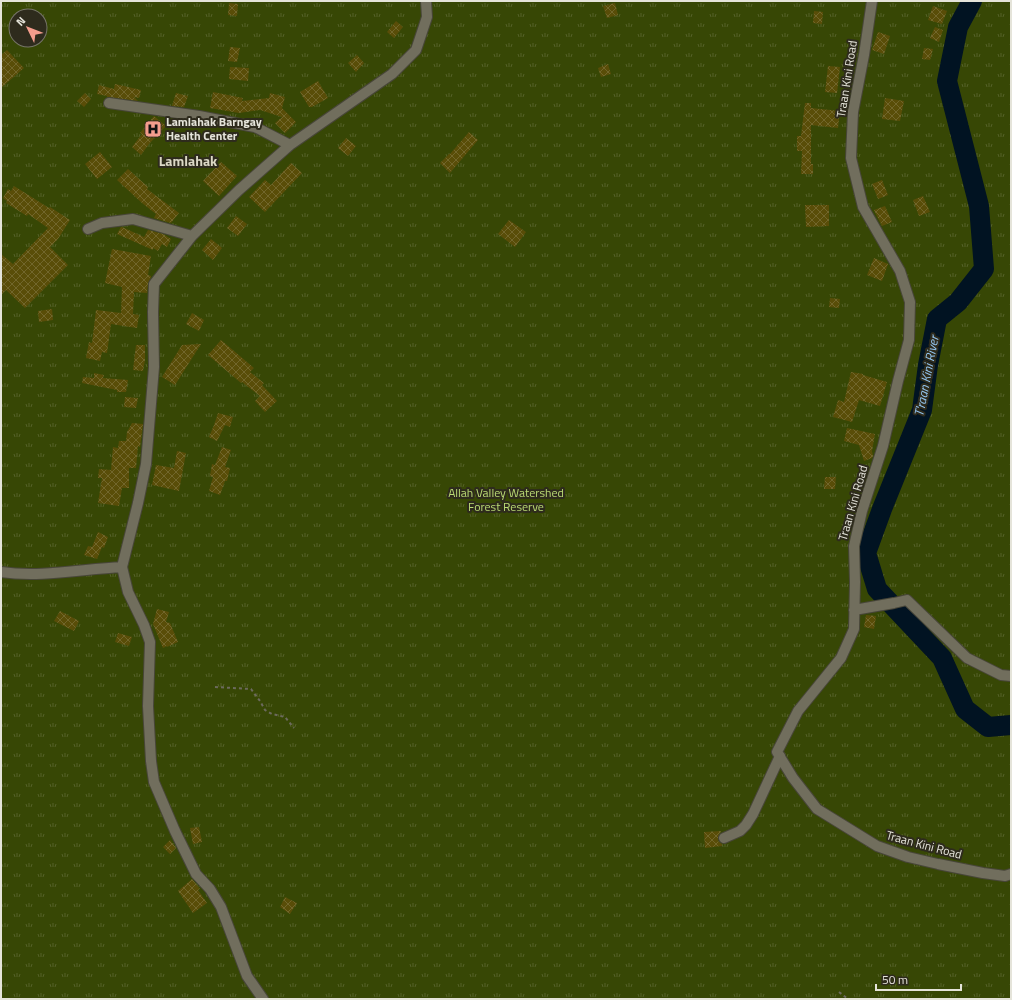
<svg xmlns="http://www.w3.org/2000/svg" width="1012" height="1000" font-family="'Titillium Web',sans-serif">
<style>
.park{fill:url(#park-tufts);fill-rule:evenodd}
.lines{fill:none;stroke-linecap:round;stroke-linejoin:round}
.river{stroke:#011322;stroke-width:20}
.building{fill:url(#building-cross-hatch)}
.minor-casing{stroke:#484639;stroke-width:12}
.path{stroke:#6c6a5e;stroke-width:2;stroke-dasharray:3 3;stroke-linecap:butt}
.minor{stroke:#716e5d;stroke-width:10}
.labels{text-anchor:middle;stroke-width:4;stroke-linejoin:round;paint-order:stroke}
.street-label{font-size:12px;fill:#e5e4da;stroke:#2e2b1d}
.poi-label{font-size:12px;font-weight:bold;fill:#e5e4da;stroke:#2e2b1d;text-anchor:start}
.park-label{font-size:12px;fill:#bbdb75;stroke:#2e2b1d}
.water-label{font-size:13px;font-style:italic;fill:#93c5f0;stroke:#2e2b1d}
.quarter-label{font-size:14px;font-weight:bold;fill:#dcd9c6;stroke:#2e2b1d}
</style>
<defs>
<pattern id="park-tufts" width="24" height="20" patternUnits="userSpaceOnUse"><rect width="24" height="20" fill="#374705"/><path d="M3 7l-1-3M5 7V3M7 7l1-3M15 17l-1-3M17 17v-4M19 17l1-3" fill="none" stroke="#546129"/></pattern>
<pattern id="building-cross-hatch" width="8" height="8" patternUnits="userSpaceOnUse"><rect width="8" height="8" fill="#594d08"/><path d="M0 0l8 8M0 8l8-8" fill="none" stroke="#71662b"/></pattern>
</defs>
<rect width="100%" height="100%" fill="#2e2b1d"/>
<path class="park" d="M1,1H1011V999H1ZM16,16H40V40H16Z"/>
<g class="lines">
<path class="river" d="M972,1L958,27L947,81L979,206L984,269L958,302L937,319L928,365L922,410L882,509L866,553L877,589L942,658L965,709L988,727L1011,725"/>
</g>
<path class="building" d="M229,3L238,4L237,16L228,15Z
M615,3L618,15L607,18L603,6Z
M933,6L947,11L942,24L928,20Z
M814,11L823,12L822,24L813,23Z
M396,21L403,27L394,38L387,32Z
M935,27L943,30L939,42L930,38Z
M878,32L890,36L884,54L872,50Z
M230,47L240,48L237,62L228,61Z
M924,48L933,49L930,60L922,59Z
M7,50L24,68L1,88V55Z
M357,55L364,63L356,72L348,63Z
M608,64L611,74L601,77L598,68Z
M828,66L840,67L837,93L825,92Z
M230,67L249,68L248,81L229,79Z
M318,81L328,98L312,107H309L300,92Z
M115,84L141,90L139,98L134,97L138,101L107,97V96L97,94L99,85L114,89Z
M213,92L243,98L242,101L269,98L270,93L285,97L282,108L296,122L285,133L275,123L282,117L260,110L239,113L210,108Z
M85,93L91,99L84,107L77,101Z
M176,93L188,96L184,107L172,106Z
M885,98L904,101L900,121L882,119Z
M805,103H811V108L840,111L838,128L811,125V164H813V174H801L802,151H797V136H801Z
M154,116L166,126L149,144L141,155L132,147L142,134L140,133Z
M469,132L478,140L450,173L440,163L449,154H450Z
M346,138L356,146L348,156L338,148Z
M100,152L112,167L97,179L85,164Z
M221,162L237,176L219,196L203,181Z
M291,163L302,173L265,212L249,197L265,180L271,185Z
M128,169L148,187L147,189L179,213L171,223L154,218L156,214L142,203L117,180Z
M882,180L888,195L878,199L872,184Z
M14,186L49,208L50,207L70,220L58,239L50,247L68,265L25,308L6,290L1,295V254L13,264L48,228L28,214L27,216L6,203L7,201L3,198L8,189L11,191Z
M923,196L930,212L919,216L913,200Z
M805,205H829V226L806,227Z
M885,206L892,222L882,226L874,210Z
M236,216L247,224L238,236L227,228Z
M509,220L526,232L515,247L498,234Z
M121,227H122L144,237L148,230L163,234L171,239L167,247L162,244L158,251L153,248V250L117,234Z
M211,239L222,248L213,260L202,250Z
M112,249L151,256L148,275L151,276V277L148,283L147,293L134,292L133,314L139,315L137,328L111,324L107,353L102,352L100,361L86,358L89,342L92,343L96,310L121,313L122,287L105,283Z
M874,258L888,264L882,281L867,275Z
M830,298L840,299L839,308L829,307Z
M52,309L53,320L39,322L38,311Z
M192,313L204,320L199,331L186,324Z
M221,340L254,368L250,372L264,383L262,385L277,401L265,412L255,401L260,396L242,382L241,383L208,355Z
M201,344L175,385L162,377L182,345Z
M136,345H145V360L143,371L133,370Z
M851,372L863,374V375L887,382L880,406L859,400L852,422L833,417L838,400L844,402Z
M94,373L104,375L103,378L128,380L126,392H117V390L82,383L83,377L94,378Z
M125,397L138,398L136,408L124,407Z
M218,413L233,417L230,427L225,425L217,441L209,437L214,425Z
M132,423L143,424L140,447L138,446L136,468H129V488H122L119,506L98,503L102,478H98L99,469L111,470L113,447L118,448L119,441H126L127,432Z
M847,428L875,434L872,451L873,456L872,458L864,461L859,445L844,441Z
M222,447L231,450L225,467L230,468L227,481H225L220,495L209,491L213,477L210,476L212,464L215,465Z
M177,451L186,453L179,491L152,485L156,465L174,468Z
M825,477H836L835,489H824Z
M98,532L108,537L104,548L102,547L97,559L84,555L88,546L92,547Z
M157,609L169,612L166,622L170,623L178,642L167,647V646L163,648L153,624Z
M60,611L79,621L74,631L54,621Z
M866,615L876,616L874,629L864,627Z
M118,633L132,637L129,646L115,642Z
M199,827L202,842L193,844L190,828Z
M721,831L718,838V841L722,844V846L705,848L704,832Z
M170,840L176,848L170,854L163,847Z
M192,879L200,889L198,890L207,903L193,913L178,891Z
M285,897L297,903L290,914L280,907Z"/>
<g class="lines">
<g class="minor-casing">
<path id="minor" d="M872,1L864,55L853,112L851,158L863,207L900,271L910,302L909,340L898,381L883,446L862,511L854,546L855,582L854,629L841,658L798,711L777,752L793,778L817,809L877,846L908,857L938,864L983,873L1005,876L1011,874
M109,103L199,116L255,127L290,145
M88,229L102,223L133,219L192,236
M122,567L128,592L144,625L150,642L148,706L151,761L154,782L175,831L196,874L210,889L221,907L247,976L263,999
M1,572C41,578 82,569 122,567L138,503L146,464L154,367L153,312L154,284L192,236L239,190L290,145L392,74L416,50L427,17L426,1
M854,610L894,603L907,600L967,658L1001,675L1011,676
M724,838L740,831L746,825L753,814L780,756"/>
</g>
<path class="path" d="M215,687L251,689L260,701L265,710L272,714L285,717L294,728
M839,992L848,999"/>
<use href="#minor" class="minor"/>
</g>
<defs>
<g id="hospital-square" transform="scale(0.9)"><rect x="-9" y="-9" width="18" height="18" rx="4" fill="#f49d8d" stroke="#2e2b1d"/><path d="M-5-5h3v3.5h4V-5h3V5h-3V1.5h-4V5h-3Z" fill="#111"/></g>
</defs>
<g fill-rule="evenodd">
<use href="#hospital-square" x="153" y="129"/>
</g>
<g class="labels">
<g class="street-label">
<text transform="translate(847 79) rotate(-81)" y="4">Traan Kini Road</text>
<text transform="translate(853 503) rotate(-74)" y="4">Traan Kini Road</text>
<text transform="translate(924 845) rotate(15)" y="4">Traan Kini Road</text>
</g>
<g class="poi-label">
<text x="166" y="126">Lamlahak Barngay<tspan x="166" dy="14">Health Center</tspan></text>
</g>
<g class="park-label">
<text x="506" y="497">Allah Valley Watershed<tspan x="506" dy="14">Forest Reserve</tspan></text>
</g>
<g class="water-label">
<text transform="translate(926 376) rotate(-79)" y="5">T'raan Kini River</text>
</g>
<g class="quarter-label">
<text x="188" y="166">Lamlahak</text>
</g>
</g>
<rect width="1012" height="1000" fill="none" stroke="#e5e4da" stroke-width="4"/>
<g transform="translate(28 28) rotate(313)"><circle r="19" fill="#2e2b1d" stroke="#777569"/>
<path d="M0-3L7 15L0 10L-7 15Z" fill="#f49d8d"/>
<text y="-6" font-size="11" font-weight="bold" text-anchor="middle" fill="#e5e4da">N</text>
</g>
<path d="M876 984v6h85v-6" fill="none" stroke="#e5e4da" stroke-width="2"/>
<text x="882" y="984" font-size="12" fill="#e5e4da" stroke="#2e2b1d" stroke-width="3" paint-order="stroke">50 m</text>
</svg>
